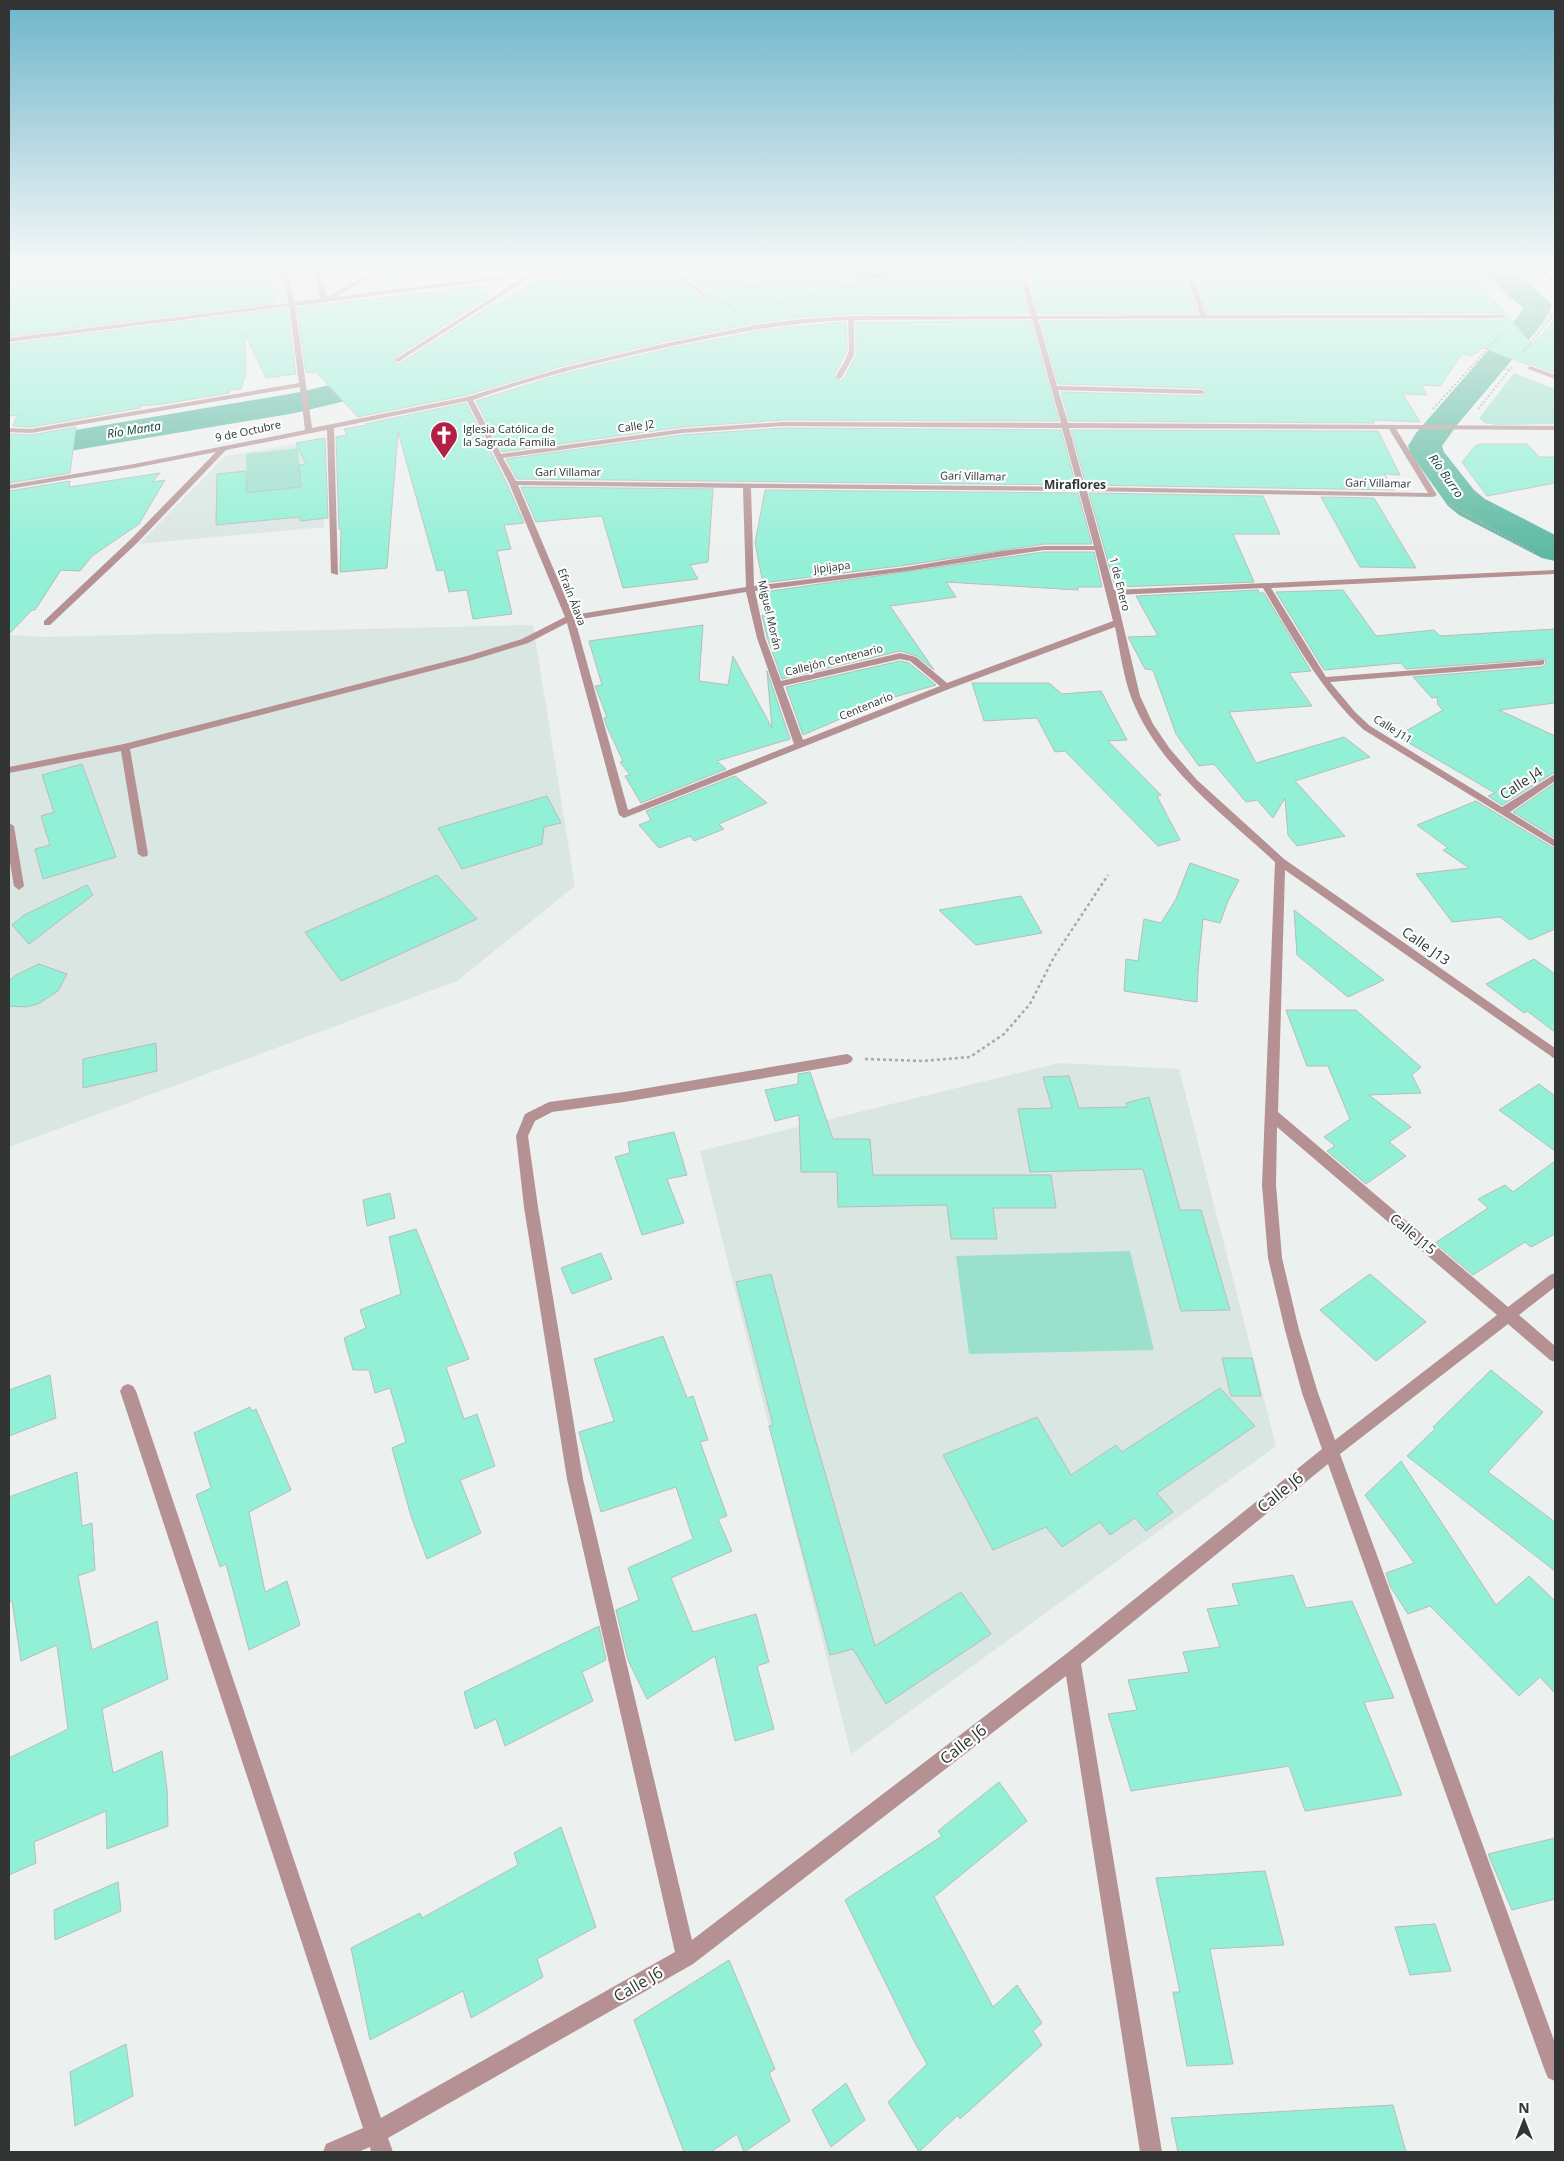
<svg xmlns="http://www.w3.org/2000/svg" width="1564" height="2161" font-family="'Open Sans',sans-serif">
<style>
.built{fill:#dae6e2}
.green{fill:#9be0cc}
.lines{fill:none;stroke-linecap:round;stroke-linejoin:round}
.river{fill:#57b79f;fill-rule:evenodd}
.building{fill:#91f0d6;stroke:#b9bcbb}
.path-far1{stroke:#a7aaa8;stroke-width:2;stroke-dasharray:2 2;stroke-linecap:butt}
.path{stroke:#a7aaa8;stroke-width:2.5;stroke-dasharray:3 3;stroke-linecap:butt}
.minor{fill:#b59193;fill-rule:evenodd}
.major{fill:#7f434a;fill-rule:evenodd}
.labels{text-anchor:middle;stroke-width:4.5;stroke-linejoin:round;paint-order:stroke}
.far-street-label{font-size:11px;fill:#333534;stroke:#f9fdfc}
.far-poi-label{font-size:11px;fill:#333534;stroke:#f9fdfc;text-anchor:start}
.far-water-label{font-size:12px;font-style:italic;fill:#174238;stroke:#f9fdfc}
.far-neighbourhood-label{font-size:12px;font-weight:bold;fill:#323534;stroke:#f9fdfc}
.street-label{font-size:14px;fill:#333534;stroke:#f9fdfc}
.near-street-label{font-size:16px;fill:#333534;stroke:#f9fdfc}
</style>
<rect width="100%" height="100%" fill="#ecf0ee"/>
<path class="built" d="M9,264H393L334,299L9,338Z
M318,440L324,527L139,544L225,456Z
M533,625L575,886L457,981L9,1147V635L44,637Z
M1059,1063L1179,1069L1276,1446L851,1754L700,1151Z"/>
<path class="green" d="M1514,373L1555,389V424L1496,425L1484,423L1479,418Z
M298,448L301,487L247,493L246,454Z
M1130,1251L1154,1350L969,1354L956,1256Z"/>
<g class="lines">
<path class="river" d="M869,264H916L912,270L775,301L765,299L761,293L765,287Z
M1471,264H1504L1507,265L1548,300L1552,306L1543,323L1457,425L1442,446L1444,452L1474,490L1485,499L1555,535V561L1542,558L1459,515L1448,506L1410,453L1408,446L1416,433L1520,314L1523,308L1489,277L1475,270Z
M414,366L425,368L429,375L425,382L295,413L40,456L9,458V438L40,436L295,393Z"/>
</g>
<path class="building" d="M9,264H261L277,303L9,336Z
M647,264H660L703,299L708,298V294L671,264H847V270L869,283L913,273L920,276L956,269H970L972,273L1016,269L1029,314H851L803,317L756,323L663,342L563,366L467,395L358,417L316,372L306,373L297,308L482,286L489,297L395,357L394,362L399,364L493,304L495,306L539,279Z
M1026,264H1145L1146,266L1182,267L1197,313L1038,314Z
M1199,264H1439L1471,274L1505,313H1207L1192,267H1200Z
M287,308L296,374L266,378L245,334L246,373L241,389L229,390V393L163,404L140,406V408L31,427L13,426L17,415L9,416V344Z
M1507,315L1532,345L1555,320V373L1531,364L1528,365L1483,348L1471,356L1462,354L1440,386L1421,385L1427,395L1403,394L1420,422L1373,420L1374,423L1069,421L1061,392L1202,396L1207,391L1202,388L1058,384L1040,321L1503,320Z
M1031,321L1059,421L783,420L682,427L502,452L476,401L559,375L671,348L771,329L846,322L847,350L834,376L840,381L844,378L856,356V322Z
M466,403L507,484L524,523L504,525L511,549L497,551L512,614L473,619L467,590L449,592L444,570L437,571L398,432L387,568L340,572L341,529H339L336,437L347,435L344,429L366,425L365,424Z
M76,427L70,473L9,483L10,434L31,435Z
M783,428L1061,430L1076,485L517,479L506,459L682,435Z
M1071,430L1378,431L1400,475L1384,474L1395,490L1086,485Z
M325,438L328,518L300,521V517L216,525L217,474L246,471L247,493L301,487L299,465L306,464L296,443Z
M1481,444H1527L1539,457H1555V483L1487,496L1462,462L1475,446Z
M160,473L152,482L165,480L139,524L92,556L80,571L61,570L35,610H32L9,634V491L70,481L69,487Z
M521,487L713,489L708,562L690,565L698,579L623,588L602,516L536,522Z
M765,490L1078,493L1092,544H1044L907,565L763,583L755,543Z
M1089,493L1263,496L1280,534H1233L1254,582L1115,587Z
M1321,497L1374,498L1416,568L1360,567Z
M1044,552H1094L1102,587H1078V590L946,582L956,597L890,606L934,670L917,656L900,651L782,679L767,637L762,615H769L764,592Z
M1258,590L1259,593H1264L1311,671L1289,673L1312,706L1229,712L1256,763L1344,737L1370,757L1295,781L1345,836L1297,846L1288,835L1285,798L1273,818L1257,800L1246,802L1214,764L1199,766L1176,734L1153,670L1145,669L1128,637L1158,636L1136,596Z
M1343,590L1376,636L1434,630L1440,636L1555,629V703L1499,710L1555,736V772L1502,805L1488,796L1495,793L1397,736L1443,710L1438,705L1437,697L1432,698L1413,677L1541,667L1546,665L1545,659L1406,669L1401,663L1324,670L1276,592Z
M703,625L699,681L728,685L733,656L772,728L767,671L790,739L717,761L726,769L641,803L625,776L630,775L620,762L623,761L607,727L604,718L607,717L595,686L602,685L589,641Z
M900,661L909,663L936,685L874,703L875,704L803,735L786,687Z
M972,683H1049L1062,694L1101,691L1127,740L1108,741L1161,795L1157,796L1180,840L1158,846L1065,751L1055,752L1037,718L984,721Z
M82,764L116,857L43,879L35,849L50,845L41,816L54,812L42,775Z
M735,776L767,803L719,824L724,829L694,841L690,836L659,848L639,825L651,820L646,811Z
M1555,783V838L1513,812Z
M547,796L561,823L544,827L542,844L462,869L438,828Z
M1476,801L1555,849V929L1530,940L1500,917L1452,922L1416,874L1469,868L1443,850L1448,848L1417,825Z
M1190,863L1239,880L1228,901L1220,923L1203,919L1198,972L1197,1002L1124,991L1126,959L1138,961L1144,919L1161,923L1176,899Z
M437,875L477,919L341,981L305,932Z
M87,885L93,895L29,944L12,925L24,915Z
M1021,896L1042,933L976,945L939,910Z
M1294,910L1384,980L1348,997L1297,955Z
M1534,959L1555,974V1032L1527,1011L1524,1013L1486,984Z
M39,964L67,974L58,991L38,1004L26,1007L9,1006V981L16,975Z
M1286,1010H1356L1421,1067L1412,1075L1421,1093L1369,1095L1411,1127L1389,1142L1406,1156L1366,1184L1327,1151L1335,1146L1324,1137L1350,1119L1328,1066H1307Z
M156,1043L157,1071L83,1088V1059Z
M810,1072L833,1139H870L873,1175H1051L1056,1208H993L997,1239H951L947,1205L838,1207L837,1172H801L799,1115L775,1121L765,1090L798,1084V1074Z
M1069,1076L1079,1108L1127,1107L1126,1103L1149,1097L1180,1210H1201L1230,1310L1181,1311L1143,1169L1030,1172L1018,1109L1052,1108L1043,1077Z
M1539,1084L1555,1096V1151L1499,1110Z
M674,1132L687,1175L667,1179L684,1223L642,1235L615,1157L630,1153L628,1142Z
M1555,1161V1234L1531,1247L1525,1242L1473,1275L1435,1243L1488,1208L1478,1199L1505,1185L1513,1192Z
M390,1193L395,1218L367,1226L363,1200Z
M416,1229L469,1359L446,1367L464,1419L477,1414L495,1466L460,1480L481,1533L427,1559L411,1516L392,1448L406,1442L390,1388L375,1393L369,1370H353L344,1338L366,1328L360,1310L401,1294L389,1237Z
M601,1253L612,1279L572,1294L561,1268Z
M771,1274L808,1414L875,1646L961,1592L991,1634L886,1704L853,1649L830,1655L769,1426L773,1425L736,1282Z
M1370,1274L1426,1322L1376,1361L1320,1310Z
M663,1336L687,1398L693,1396L708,1440L700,1442L727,1516L718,1519L732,1551L671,1578L693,1632L756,1614L769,1662L757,1666L774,1729L735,1741L715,1656L647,1699L628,1660L616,1610L639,1600L628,1568L693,1539L676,1487L601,1512L579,1432L614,1421L594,1359Z
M1222,1358H1252L1261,1396H1231Z
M1491,1370L1543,1412L1488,1472L1555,1522V1571L1407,1456L1435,1429L1433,1427Z
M50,1375L56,1418L9,1436V1390Z
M1220,1388L1255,1426L1157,1493L1173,1512L1146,1531L1135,1518L1110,1535L1100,1522L1062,1547L1046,1527L993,1550L943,1455L1037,1417L1071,1475L1116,1445L1122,1452Z
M250,1407L252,1411L256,1409L291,1490L249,1512L265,1592L287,1581L300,1625L249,1650L226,1564L220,1567L196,1495L211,1488L194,1433Z
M1401,1461L1496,1605L1529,1576L1555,1601V1693L1540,1677L1519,1696L1430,1606L1408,1614L1390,1586L1386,1573L1414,1563L1365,1495Z
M77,1472L82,1526L92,1523L95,1570L78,1576L92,1650L157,1621L168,1679L102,1709L113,1773L162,1751L167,1789L168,1826L107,1849L106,1811L34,1842L36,1863L9,1875V1758L68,1729L57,1645L21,1661L12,1601L9,1602V1497Z
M1293,1575L1306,1608L1352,1601L1394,1698L1364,1702L1402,1795L1305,1811L1289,1766L1131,1791L1108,1714L1137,1710L1128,1680L1189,1672L1183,1652L1220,1647L1207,1609L1239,1605L1232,1584Z
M599,1626L606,1660L582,1672L593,1701L505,1746L496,1719L475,1729L464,1692Z
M999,1782L1027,1821L934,1897L993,2007L1017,1985L1042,2023L1033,2031L1042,2045L960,2119L958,2115L919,2152L888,2102L927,2064L914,2041L845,1900L942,1836L938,1831Z
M561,1827L596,1927L537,1959L543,1977L471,2018L463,1991L370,2040L351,1948L420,1913L422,1918L518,1865L514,1853Z
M1555,1838V1899L1512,1910L1488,1854Z
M1265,1871L1284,1945L1210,1949L1233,2064L1187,2066L1173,1992H1180L1156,1878Z
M118,1882L121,1911L55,1940L54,1910Z
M1435,1924L1451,1971L1410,1975L1395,1927Z
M729,1960L775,2069L769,2073L790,2121L744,2152L737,2134L711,2152H684L634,2020Z
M126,2044L133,2096L75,2126L70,2072Z
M846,2083L865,2120L831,2147L812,2110Z
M1393,2105L1406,2152H1178L1171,2118Z"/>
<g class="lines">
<path class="path-far1" d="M1462,264L1476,270L1513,300
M723,293L864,264
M721,300L736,311
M775,303L952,264
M1521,311L1552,314
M1523,352L1555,312
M1476,363L1509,370
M1433,409L1501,334
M1478,409L1512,367
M1449,504L1534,553"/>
<path class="path" d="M865,1059L923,1061L970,1057L1004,1034L1030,1004L1054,957L1108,875"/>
<path class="minor" d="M279,264H285L294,302L321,299L311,264H317L327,297L385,264H391L336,297L600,264H614L534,275L398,362L395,360L396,359L526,276L295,306L312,428L467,397L563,368L663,344L756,325L803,319L851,316H1031L1017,264H1023L1037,316L1200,315L1183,264H1189L1206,315H1505L1503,318L1038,319L1057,386L1202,390L1205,392L1202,394L1058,390L1068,423L1555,426V430L1396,429L1437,495L1433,497L1087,491L1114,590L1555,570V574L1271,588L1326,677L1544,660V664L1541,665L1330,682L1355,712L1370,726L1502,807L1555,774V781L1510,812L1555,840V847L1364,730C1320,690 1293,638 1263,588L1116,595L1140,696L1153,724L1170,749L1197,780L1284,859L1555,1048V1059L1285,870L1278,1112L1508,1307L1550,1275L1555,1273V1287L1519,1315L1555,1346V1362L1550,1360L1508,1324L1340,1454L1555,2043V2081L1548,2078L1545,2071L1328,1464L1081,1664L1162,2152H1140L1066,1676L693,1964L388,2138L393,2152H371L370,2147L358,2152H323L326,2144L363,2128L120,1391L123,1386L128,1384L133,1386L136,1391L381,2118L675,1952L567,1479L524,1207L516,1136L525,1114L549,1102L624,1092L847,1054L851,1056L853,1059L851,1062L847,1064L624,1102L552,1112L535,1121L528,1136L538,1207L583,1479L692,1940L1066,1654L1322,1449L1302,1393L1285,1330L1268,1258L1262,1185L1275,862C1222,813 1158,767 1131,697C1123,675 1120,650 1115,627L949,689L624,818L619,815L567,623L528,643L473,660L130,749L148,854L147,856L143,857L138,854L121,751L9,773V767L124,744L467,656L522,639L565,617L509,483L467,401L334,428L338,575L331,573L327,430L226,450L137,543L50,625H44V621L131,539L216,452L134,468L9,489V485L134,464L305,430L300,387L31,433L9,432V428L31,429L299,383L289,306L9,342V338L289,303ZM1032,319L1061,423L783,422L682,429L501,454L473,400C529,380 587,365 645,352C712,337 779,323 848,320L849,350L846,359L837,374L836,377L839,379L842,377L854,355V320ZM783,426L1062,428L1078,487L516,481L503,458L682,433ZM1069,428L1389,429L1428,493L1085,487ZM518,485L743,488L746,587L573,615ZM751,488L1079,491L1094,546H1044L1002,551L907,567L754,586ZM1044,550H1095L1113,621L947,683L916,657L900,653L781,681L765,638L755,591L907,571ZM746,592L757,638L794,744L628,810L575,620ZM900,659L910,661L940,686L803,740L783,686ZM1277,1127L1497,1315L1335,1440L1318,1393L1299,1330L1282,1258L1276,1185Z
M662,264H668L707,295V297H703Z
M1519,264C1532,263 1545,271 1555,278V283L1541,273Z
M1530,366L1555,375V379L1528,369L1527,368Z
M9,823L14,826L24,886L19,890L14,886L9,856Z"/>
<path class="major" d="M1540,264L1555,265V269L1541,265Z"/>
</g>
<linearGradient id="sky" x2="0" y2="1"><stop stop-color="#6eb5cb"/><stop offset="0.47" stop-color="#f6f8f7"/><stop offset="1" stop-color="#f6f8f7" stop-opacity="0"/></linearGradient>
<rect width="1564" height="566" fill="url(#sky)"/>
<defs>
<g id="church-pin" transform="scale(1.4375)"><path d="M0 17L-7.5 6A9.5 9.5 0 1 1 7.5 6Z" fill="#b22045" stroke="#f9fdfc"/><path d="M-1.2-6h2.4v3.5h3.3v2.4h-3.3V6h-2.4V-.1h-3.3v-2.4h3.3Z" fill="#fff"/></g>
</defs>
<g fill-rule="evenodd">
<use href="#church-pin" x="444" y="435"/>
</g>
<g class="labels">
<g class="far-street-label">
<text transform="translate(636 426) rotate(-8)" y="4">Calle J2</text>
<text transform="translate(248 431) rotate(-12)" y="4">9 de Octubre</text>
<text x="568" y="476">Garí Villamar</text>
<text transform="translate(973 476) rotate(1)" y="4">Garí Villamar</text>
<text transform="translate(1378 483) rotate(1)" y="4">Garí Villamar</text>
<text transform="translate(832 567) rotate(-7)" y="4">Jipijapa</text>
<text transform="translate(1120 584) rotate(76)" y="4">1 de Enero</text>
<text transform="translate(572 597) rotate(69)" y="4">Efraín Álava</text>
<text transform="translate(770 615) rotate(77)" y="4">Miguel Morán</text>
<text transform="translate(834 660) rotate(-14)" y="4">Callejón Centenario</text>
<text transform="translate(866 706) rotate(-22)" y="4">Centenario</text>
<text transform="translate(1393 729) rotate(32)" y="4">Calle J11</text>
</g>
<g class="far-poi-label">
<text x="463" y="433">Iglesia Católica de<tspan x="463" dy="13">la Sagrada Familia</tspan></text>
</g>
<g class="far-water-label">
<text transform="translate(134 430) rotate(-9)" y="4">Río Manta</text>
<text transform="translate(1446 476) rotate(55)" y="4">Río Burro</text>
</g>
<g class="far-neighbourhood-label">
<text x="1075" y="489">Miraflores</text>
</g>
<g class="street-label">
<text transform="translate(1521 783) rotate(-33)" y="5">Calle J4</text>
<text transform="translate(1426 946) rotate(35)" y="5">Calle J13</text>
<text transform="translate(1413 1234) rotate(40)" y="5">Calle J15</text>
</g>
<g class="near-street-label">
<text transform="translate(1280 1492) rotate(-39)" y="6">Calle J6</text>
<text transform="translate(963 1744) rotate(-38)" y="6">Calle J6</text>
<text transform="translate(638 1984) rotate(-30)" y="6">Calle J6</text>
</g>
</g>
<rect width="1564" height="2161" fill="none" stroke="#333534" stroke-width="20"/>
<g transform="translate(1524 2121)" stroke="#f9fdfc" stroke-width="4" paint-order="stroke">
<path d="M0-4L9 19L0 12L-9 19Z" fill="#333534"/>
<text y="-8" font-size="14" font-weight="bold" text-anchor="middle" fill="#333534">N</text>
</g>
</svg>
